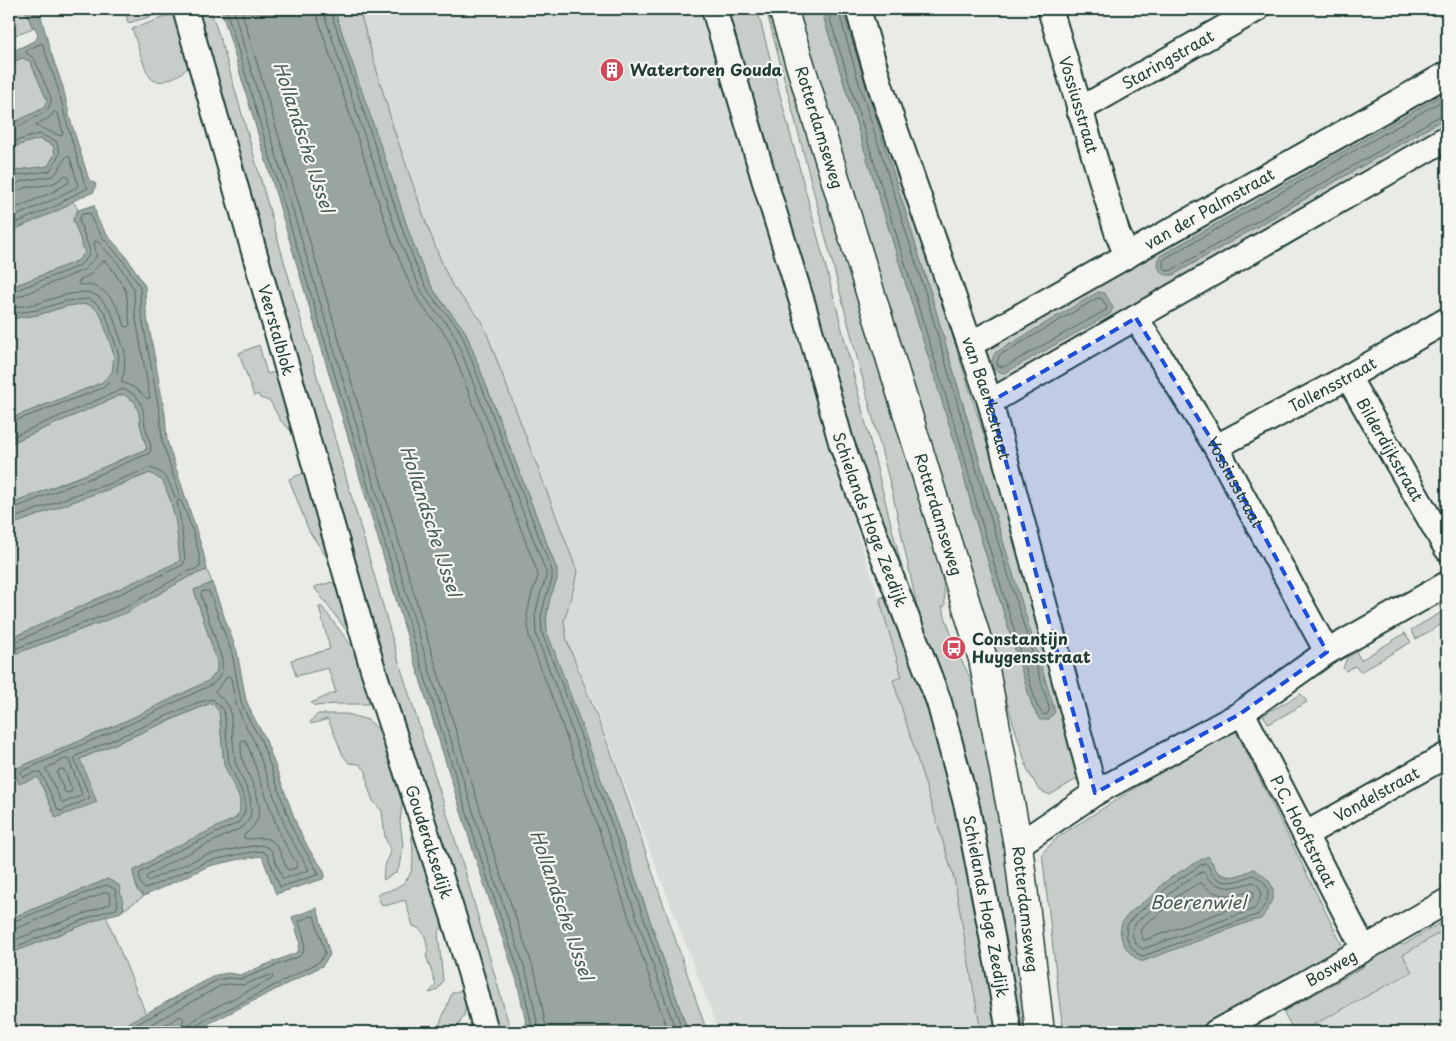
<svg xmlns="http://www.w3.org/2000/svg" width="1456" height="1041" font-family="'Playpen Sans',sans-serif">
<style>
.built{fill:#d8dcd8}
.green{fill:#c7cec9;stroke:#73867e;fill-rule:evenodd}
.water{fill:#99a6a0;stroke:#687c75}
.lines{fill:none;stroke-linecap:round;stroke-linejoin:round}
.shore{stroke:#50675f;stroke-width:1}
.street-casing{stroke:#1f3d34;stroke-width:28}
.secondary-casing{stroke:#1f3d34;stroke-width:31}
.street{stroke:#f6f6f2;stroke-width:24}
.secondary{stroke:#f6f6f2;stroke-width:28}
.marked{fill:#1d4ed8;fill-opacity:0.2;stroke:#1d4ed8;stroke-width:4;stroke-dasharray:10 6;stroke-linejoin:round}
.labels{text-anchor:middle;stroke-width:4.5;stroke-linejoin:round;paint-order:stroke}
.street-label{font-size:16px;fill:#1f3d34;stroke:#f6f6f2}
.poi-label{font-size:16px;font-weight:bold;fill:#1f3d34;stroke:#f6f6f2;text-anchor:start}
.water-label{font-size:18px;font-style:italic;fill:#445c54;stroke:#f6f6f2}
</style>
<rect width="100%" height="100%" fill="#e9ebe7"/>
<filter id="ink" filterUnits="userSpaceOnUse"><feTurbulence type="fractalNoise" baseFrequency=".02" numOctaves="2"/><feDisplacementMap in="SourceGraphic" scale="10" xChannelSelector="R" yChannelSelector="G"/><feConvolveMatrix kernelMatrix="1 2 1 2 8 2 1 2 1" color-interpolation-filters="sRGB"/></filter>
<g filter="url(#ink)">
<path class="built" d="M334,9H705L859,493L846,499L880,601L902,677L893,680L954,878L995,1032H719L598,714L567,641L564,621L566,610Z
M1447,928V1032H1301L1412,973L1403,955Z"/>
<path class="green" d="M9,9H25L35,27L15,35L9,19Z
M125,9H174L175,10L128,23Z
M196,9H210L221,41L399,662L464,868L511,1032H495L399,718Z
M334,9H359L394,130L427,225L443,266L453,287L482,321L577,571L574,587L564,621L567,641L616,765L707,1032H688L623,841L547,632C546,620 547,610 550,598C553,588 557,581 557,570L466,333L433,289L424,271L409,233Z
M726,9H757L837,309L901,564V571L853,445Z
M766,9H773L936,545L944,588L945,606L942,607L957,652L975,687L998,773L1016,914L1020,985L1027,1032H1018L925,643L892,491Z
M794,9H821L958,453L975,519L1033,708L1040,720L1019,596L931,294L842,9H850L921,237L985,438L1036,586L1085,774L1050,795L1039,790L1028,771Z
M176,13L190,64C186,71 179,75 172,78C166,81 159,83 153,80C145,75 136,38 132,29Z
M22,58L30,61L47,100L44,108L9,125V64Z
M1447,80V92L1160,256L1158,261L1173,275L1447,117V132L997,387L981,347Z
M39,139L53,145L55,154L48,166L18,170L9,175V148Z
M73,201L78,210L73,219L85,253L77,261L9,288V232L63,208Z
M87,303L93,307L101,315L114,355L113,372L101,383L9,419V319L38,315L67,306Z
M259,345L267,374L276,372L295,435L280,420L270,401L260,398L258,394L254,396L239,353Z
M123,394L135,402L139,413L140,424L147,449L121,459L92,473L72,479L9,505V444Z
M306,472L332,562H330L309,531L289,479Z
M150,473L163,481L171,502L176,522L180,561L9,639V526L87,496L111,489Z
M207,570L212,583L194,590L217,662V671L210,680L130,719L13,770L38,777L56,818L80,759L211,703L219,711L224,765L240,799V811L236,818L169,850L133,871L137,890L144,896L119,913L124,908L108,879L9,919V656L126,613L190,576Z
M332,582L338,588L347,619L344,620L346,626L350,627L352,638L314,587Z
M881,597H888L911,658L959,810L1000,1032H981L954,878L893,680L902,677L880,601Z
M319,607H322L359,656L371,700L370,703L368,704H335L315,706L311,703L336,692L328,668L296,676L291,660L330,649Z
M1447,609V621L1416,639L1411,630Z
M1405,633L1411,642L1360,672L1355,666L1346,671L1343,668L1347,658L1356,652L1361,660Z
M1301,694L1307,702L1269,724L1263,715Z
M318,714H347L368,720L379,730L384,740L403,797L400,822L403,845L401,862L397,872L383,880L384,868L391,852L385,837L382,811L373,801L368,787L366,771L359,764L349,763L343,755L328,719L311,724L310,722Z
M1234,727L1345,951L1190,1032H1064L1060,1008L1042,853L1058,837L1146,781L1180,753ZM1212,862L1217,872C1233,880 1238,876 1254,869L1261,919L1251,921L1140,961L1131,912L1156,893L1163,883Z
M412,820L443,920L442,928L438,933L443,980C440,987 437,992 429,993L436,985L426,955L428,953C426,940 427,931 413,926L405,900L385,906L381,904L377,894C384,892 393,890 399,886C423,872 408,841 412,820Z
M106,916L146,1014L112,1032H9V954Z
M1447,919V928L1403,955L1412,972L1300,1032H1295L1283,1012L1363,967L1365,960L1397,943L1403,945Z
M465,989L467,1000L464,1015L455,1032H439V1026L452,993Z"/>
<path class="water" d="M25,9H39L50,50L63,87L70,119L89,180L96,184L94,192L73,201L63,208L9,232V175L18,170L48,166L55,154L53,145L39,139L9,148V125L44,108L47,100L30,61L22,58L9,64V53L36,40L38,35L35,27H32Z
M221,9H334C353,66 373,123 392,179C404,216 414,253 432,287C441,304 456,316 466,333L557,570V580L550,598L546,617L547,632L575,707L623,841L688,1032H528L517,981L477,863L412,653Z
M821,9H842L931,294L992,505L1053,705L1055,712L1048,720H1040L1033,708L975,519L958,453Z
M1447,92V117L1173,275C1160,277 1155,267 1160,256Z
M94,205L97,218L107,235L126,256L145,286L146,311L165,414L167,441L203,551L207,570L190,576L126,613L9,656V639L180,561L176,523L171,502L163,481L150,473L9,526V505C55,486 101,469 147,449L140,424L139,413L135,402L123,394L9,444V419L101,383L112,372L114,355L101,315L93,307L87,304L67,306L38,315L9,319V288L77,261L85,253L73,219L78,210Z
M1098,292L1105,293L1113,308L1110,314L1008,371L1003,373L993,369C990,363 992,359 995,353Z
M212,583L237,652L246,700L253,716L265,738L298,828L310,851L323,869L325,875L323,879L276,894L262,856L241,859L209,866L144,896L137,890L133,872L169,850L236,818L240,811V799L224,765L219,711L211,703L198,708L80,759L97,802L56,818L38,777L19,784L13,770L130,719L210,680L217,671V662L194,590Z
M1208,856C1212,861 1213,866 1216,870C1225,883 1243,874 1254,869C1280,885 1277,896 1261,919L1251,921L1144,961H1140C1128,954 1116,938 1122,923C1126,913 1144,902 1153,895C1157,892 1159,887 1163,884C1172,875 1191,866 1202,859Z
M108,879L119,885L124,908L119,913L106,916L9,954V919Z
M317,908L330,955L322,966L210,1023L196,1032H112L216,975L228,973L240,975L298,952L300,942L292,917Z"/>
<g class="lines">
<path class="shore" d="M226,9L417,651L482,862L522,980L533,1032
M233,9L423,649L488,860L528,978L539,1032
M241,9L430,647L495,858L536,976L547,1032
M316,9L317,16L391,239L407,278L418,300L429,315L443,331L449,341L538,574V577L532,593L527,614L529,637L558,713L605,847L668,1032
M324,9V14L398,236L414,275L424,296L435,311L449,326L456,338L546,572V578L540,595L535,615L536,635L565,711L612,845L676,1032
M330,9L404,234L419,273L429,292L440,307L454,322L462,335L552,571V580L546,596L541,616L542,633L571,708L618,843L683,1032
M827,9L963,452L980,517L1037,706L1043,714L1046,715L1049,711V707L987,506L926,295L859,83L838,9
M1447,98L1164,259L1163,262V266L1167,271L1172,270L1443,114H1447
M54,112L58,114L63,133L61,136L36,126L37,124L50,117Z
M9,129H13L47,111L51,102V98L34,58L26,53L27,50L42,43L58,88L66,120L84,181L88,188L66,199L60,204L9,226
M9,143L39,134L56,141L60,153L50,171L20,175L9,179
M9,185H14L22,181L53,176L57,172L66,157L68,156L70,157L78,185L77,187L63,194L57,198L9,219
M9,193C15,193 19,190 24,188C42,183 50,190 65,175L68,176L69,180L68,183L53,192L9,211
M103,261H105L111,267L126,291L130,325L128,327L125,326C119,309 112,293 94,286C88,284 83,286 78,284L79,281L89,275Z
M9,293L79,266L88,257L90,251L79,220L82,214L90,213L92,220L103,238L122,259L140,287L141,312L160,415L162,441L180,496L178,498L175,497C169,483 167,472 149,468L109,484L85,491L9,520
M1098,298L1102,299L1107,307L1106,310L1006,366L1002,367L997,365V362L999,356Z
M9,299L15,298L84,270L96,257V252L94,243L95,241L98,242L117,262L134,289L135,313L150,398L147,399C140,390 130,385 121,382L124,373L125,352L111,311L99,297L91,293L85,292L64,295L36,304L9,308
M9,314L37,310L66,301L89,299L96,303L105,312L119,355L117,374L103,388L9,423
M9,438L123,389C144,397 142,406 145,425C147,433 150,441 151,449L150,452L148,454L123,464L94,477L74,484L12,509L9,510
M209,591L232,653L241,702L248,718L261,740L293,830L319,874L317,875L280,887L267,854L261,851L241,854L208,861L145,889C141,886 138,878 140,873L171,854L238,823L245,812V799L229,763L224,710L212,699L196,703L78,755L75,758V761L90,798L61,811L58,810L41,773L36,772L23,777L20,773L22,771L132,723L213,684C221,675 223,673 222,660L201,595L202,592Z
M9,643H13L183,565L185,560L181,522L177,503L178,500L181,501C187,515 202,553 200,567L187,572L124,608L9,651
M229,676L231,678L236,704L243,721L255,743L287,832L309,870L283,879L271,850L267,847L261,845L240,848L206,855L148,881L146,878L147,876L174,860L241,828L245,825L250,817L251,811L250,796L235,762L230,709L227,704L215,692L227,677Z
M243,740H245L248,746L280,835L297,864L296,868L289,870L287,869C281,856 278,837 260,838C254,838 249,840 244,838V835C274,813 252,787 243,761C241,756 241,748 241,742Z
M66,759L69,760L82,794L80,796L63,803L61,801L46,769L48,767Z
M62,769L64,770L72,789L71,792L68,793L65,792L57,773L58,771Z
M1205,863C1210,866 1209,872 1214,876C1225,887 1241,880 1253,875C1274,885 1270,898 1259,914L1143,956L1138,954L1131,947L1126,936L1127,925L1135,915L1160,896L1167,887Z
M1202,872L1205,873C1208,879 1210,881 1216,884C1232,891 1239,885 1254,882C1265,890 1261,900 1254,909L1143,949C1136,946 1129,935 1134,926C1139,917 1153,910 1161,903C1165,900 1168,895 1172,891C1180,884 1192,878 1202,872Z
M1199,883H1201C1216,898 1232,897 1251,891L1254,892L1253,897L1249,902L1145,940H1143L1140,931L1144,925L1169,906L1176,897Z
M9,923L106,885L115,889L118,905L116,909L104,912L9,949
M9,930L15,929L106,892L109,893L111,901L110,904L9,942
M123,1032L217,980L228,978L242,979L300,956C309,945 302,933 299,921L311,916H314L325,953L319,962L237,1005L208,1018L195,1027L194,1032
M137,1032L220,986L228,984L243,985L270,975L273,976L272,979L204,1013L191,1023L188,1027V1032
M152,1032L181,1016L184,1019L181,1026L180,1032"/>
<g class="street-casing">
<g id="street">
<path id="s1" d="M185,9L372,666L453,915L474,985L486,1032"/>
<path id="s2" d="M714,9L767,189L803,305L841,442L859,493L939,702L967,807L997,962L1009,1032"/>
<path id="s3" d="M858,9L880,85L990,402L1095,793"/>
<path id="s4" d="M1050,9L1117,232L1127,256"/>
<path id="s5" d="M1079,110L1257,9"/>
<path id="s6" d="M1136,318L1216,447L1327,652"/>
<path id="s7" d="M971,344L1447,74"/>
<path id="s8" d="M1348,377L1447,549"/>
<path d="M990,402L1447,138"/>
<path id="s9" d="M1216,447L1348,377L1447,320"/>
<path id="s10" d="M1240,714L1247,722L1364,949"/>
<path id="s11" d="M1306,834L1447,755"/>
<path d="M1018,845L1095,793L1240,714L1327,652L1447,584"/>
<path id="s12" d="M1216,1032L1302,985L1447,901"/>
</g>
</g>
<g class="secondary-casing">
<g id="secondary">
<path id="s13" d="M783,9L983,659L1018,845L1040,1032"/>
</g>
</g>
<use href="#street" class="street"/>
<use href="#secondary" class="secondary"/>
</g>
</g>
<path class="marked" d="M1136,318L1216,447L1327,652L1240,714L1095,793L990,402Z"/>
<defs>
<g id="building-disc" transform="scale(1.25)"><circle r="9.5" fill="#d1495b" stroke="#f6f6f2"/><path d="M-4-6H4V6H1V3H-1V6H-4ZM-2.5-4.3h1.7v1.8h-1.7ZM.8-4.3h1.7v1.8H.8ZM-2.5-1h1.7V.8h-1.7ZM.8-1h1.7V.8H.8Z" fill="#fff"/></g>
<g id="bus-disc" transform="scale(1.25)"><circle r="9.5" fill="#d1495b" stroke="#f6f6f2"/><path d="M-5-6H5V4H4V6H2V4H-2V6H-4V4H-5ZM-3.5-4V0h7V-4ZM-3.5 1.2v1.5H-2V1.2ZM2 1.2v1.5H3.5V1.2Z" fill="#fff"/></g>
</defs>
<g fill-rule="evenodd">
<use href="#building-disc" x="612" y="70"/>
<use href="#bus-disc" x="954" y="648"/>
</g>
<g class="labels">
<g class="street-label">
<text dy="6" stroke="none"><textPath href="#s5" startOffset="102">Staringstraat</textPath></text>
<text dy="6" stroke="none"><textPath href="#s4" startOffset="100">Vossiusstraat</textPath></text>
<text dy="6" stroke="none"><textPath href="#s13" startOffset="124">Rotterdamseweg</textPath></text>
<text dy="6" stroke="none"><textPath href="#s7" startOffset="274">van der Palmstraat</textPath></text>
<text dy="6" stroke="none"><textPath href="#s1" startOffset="334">Veerstalblok</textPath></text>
<text dy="6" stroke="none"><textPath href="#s9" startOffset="132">Tollensstraat</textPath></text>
<text dy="6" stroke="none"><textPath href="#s3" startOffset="410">van Baerlestraat</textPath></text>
<text dy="6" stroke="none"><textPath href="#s8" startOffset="84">Bilderdijkstraat</textPath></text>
<text dy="6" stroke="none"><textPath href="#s6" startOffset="192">Vossiusstraat</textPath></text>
<text dy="6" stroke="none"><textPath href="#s13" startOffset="529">Rotterdamseweg</textPath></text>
<text dy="6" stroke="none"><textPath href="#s2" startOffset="534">Schielands Hoge Zeedijk</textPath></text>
<text dy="6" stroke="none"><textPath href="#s11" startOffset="81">Vondelstraat</textPath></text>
<text dy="6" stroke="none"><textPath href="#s10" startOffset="134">P.C. Hooftstraat</textPath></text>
<text dy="6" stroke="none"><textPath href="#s1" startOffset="868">Gouderaksedijk</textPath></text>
<text dy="6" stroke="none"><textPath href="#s2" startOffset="939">Schielands Hoge Zeedijk</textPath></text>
<text dy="6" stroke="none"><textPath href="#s13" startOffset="934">Rotterdamseweg</textPath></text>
<text dy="6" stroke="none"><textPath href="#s12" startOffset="132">Bosweg</textPath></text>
</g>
<g class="poi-label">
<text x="630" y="76">Watertoren Gouda</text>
<text x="972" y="645">Constantijn<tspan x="972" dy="18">Huygensstraat</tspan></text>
</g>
<g class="water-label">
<text transform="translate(303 137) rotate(72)" y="6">Hollandsche IJssel</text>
<text transform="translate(430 521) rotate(72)" y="6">Hollandsche IJssel</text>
<text x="1198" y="909">Boerenwiel</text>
<text transform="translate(561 905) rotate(71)" y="6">Hollandsche IJssel</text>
</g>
</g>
<rect width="1456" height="1041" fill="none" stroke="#f6f6f2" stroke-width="30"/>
<rect x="15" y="15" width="1426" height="1011" fill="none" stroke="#1f3d34" stroke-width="2" filter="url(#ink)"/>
</svg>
